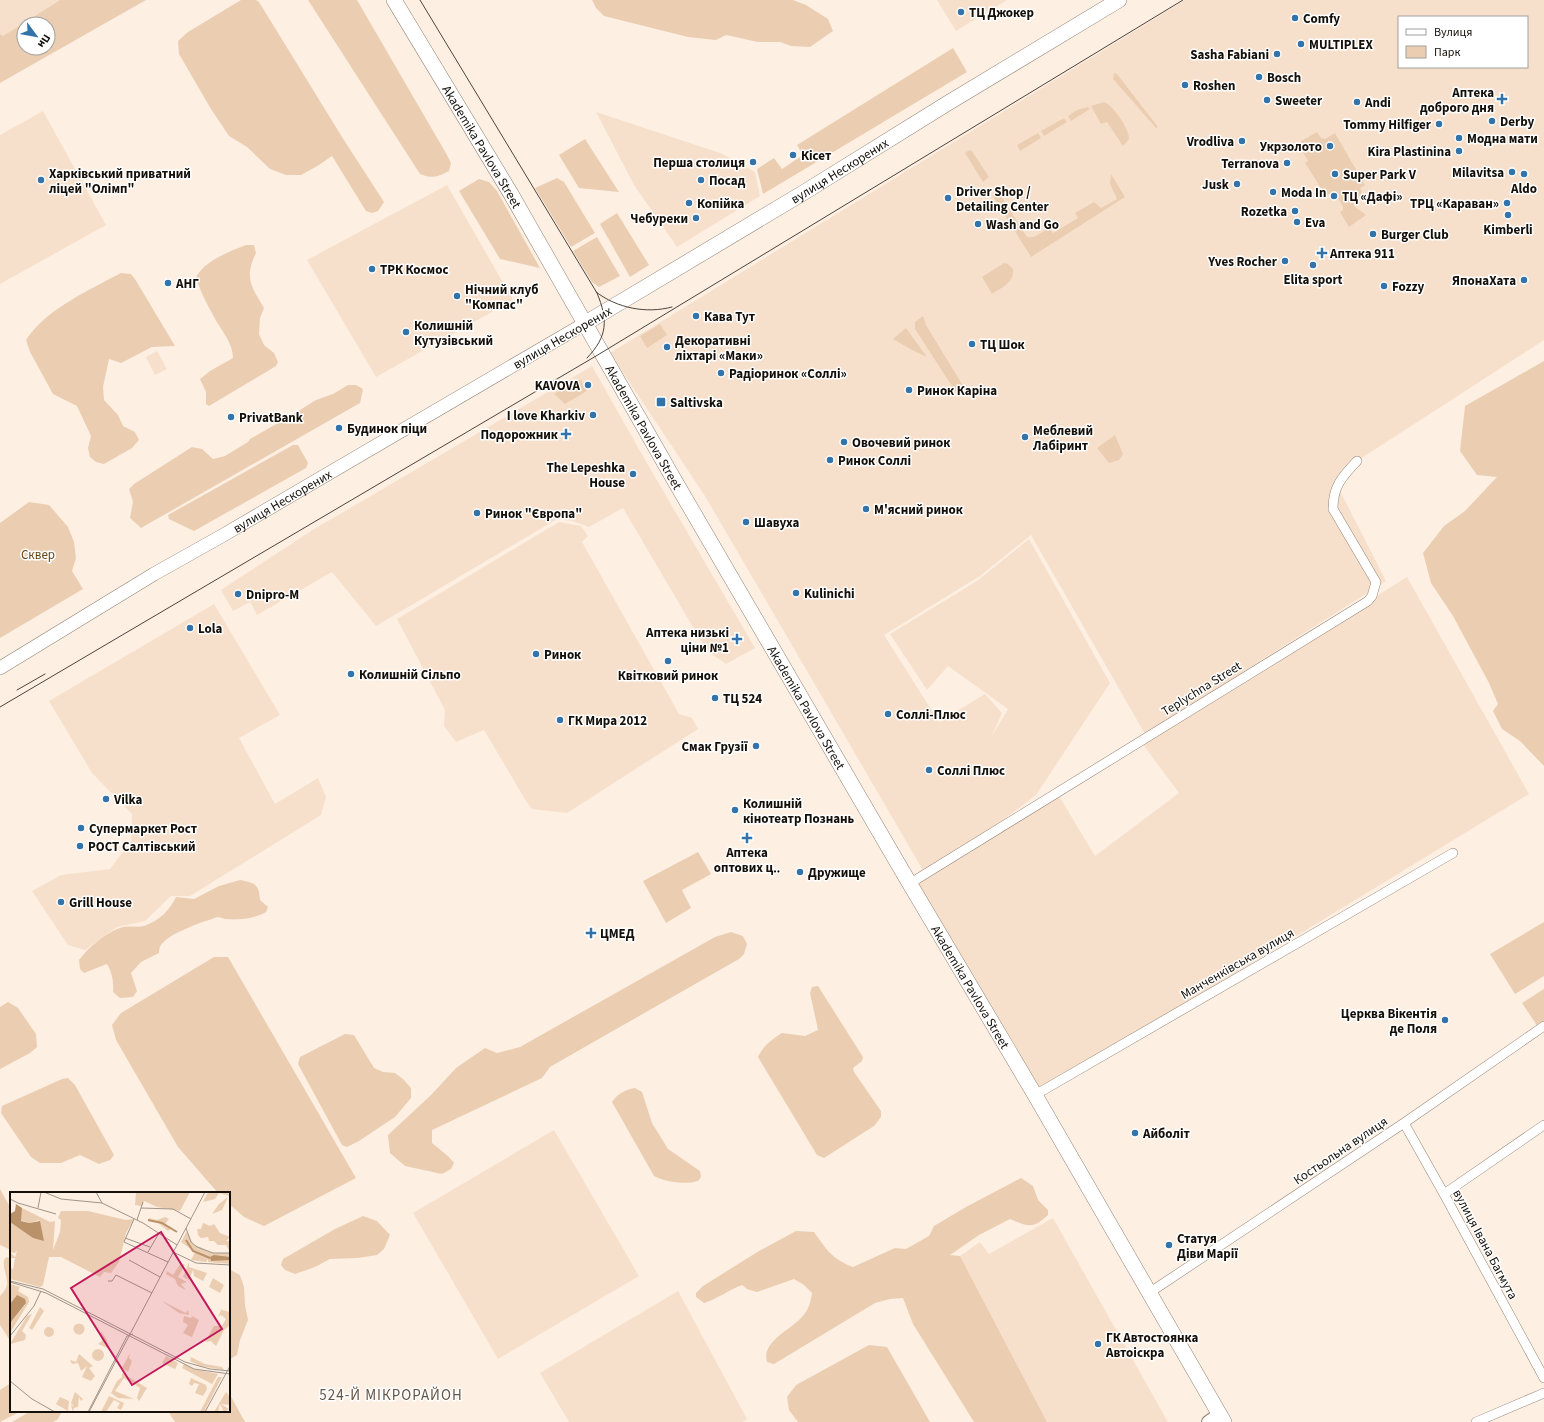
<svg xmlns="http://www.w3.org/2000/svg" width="1544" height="1422" font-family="'Source Sans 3',sans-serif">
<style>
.built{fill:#f7e0cb;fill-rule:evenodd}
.green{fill:#ebceb2;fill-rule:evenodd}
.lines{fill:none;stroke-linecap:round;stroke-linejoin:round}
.minor-casing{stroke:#938476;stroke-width:10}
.tertiary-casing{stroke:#938476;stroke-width:14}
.secondary-casing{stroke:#938476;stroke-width:14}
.primary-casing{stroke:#938476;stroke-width:16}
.minor{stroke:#fff;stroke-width:9}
.tertiary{stroke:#fff;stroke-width:12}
.secondary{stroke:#fff;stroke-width:13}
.primary{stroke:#fff;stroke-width:15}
.tram{stroke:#4d453e;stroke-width:1}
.poi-dot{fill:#3274aa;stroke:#fff;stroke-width:1.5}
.labels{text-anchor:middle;stroke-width:3;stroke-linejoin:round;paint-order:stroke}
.poi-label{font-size:13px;font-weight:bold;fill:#140f09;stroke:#fff;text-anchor:start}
.street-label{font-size:13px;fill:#140f09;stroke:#fff}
.park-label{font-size:13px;fill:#6b4415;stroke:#fff}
.quarter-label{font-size:15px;letter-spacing:1px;fill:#635547;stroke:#fff}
.inset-river{fill:none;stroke:#b9926a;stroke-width:2}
.inset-road{fill:none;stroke:#a0958b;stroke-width:1}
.view{fill:#c2185b;fill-opacity:0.15;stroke:#c2185b;stroke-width:2}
.inset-edge{fill:none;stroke:#140f09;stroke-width:2}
</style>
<rect width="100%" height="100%" fill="#fdefe2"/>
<path class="built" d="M0,0H60L0,38Z
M937,0H1007L956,31Z
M1185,0H1544V340L1357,461L1337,485L1386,581L1145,734L1031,535L980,576L884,635L939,722L985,694L1002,713L992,736L1008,709L948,666L927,690L890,634L977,581L1029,539L1110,683L1036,795L1003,820L924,872L705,496L610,353ZM1399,17H1527V67H1399Z
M43,111L106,225L0,284V135Z
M596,112L723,154L755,172L760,196L677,247L634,185Z
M447,185L513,300L376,377L307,260Z
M157,351L167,369L155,375L146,357Z
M592,366L648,465L755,648L726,664L707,651L623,508L589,527L572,521L557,519L376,626L332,572L257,615L250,602L233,611L221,590L311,531Z
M559,522L581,526L588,536L582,542L679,714L692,718L698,729L567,813L532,809L526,801L484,730L456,742L444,726L445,710L397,619Z
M1407,577L1529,794L1042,1091L918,883L1059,796L1095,856L1179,793L1142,743Z
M214,604L280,715L239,738L275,804L318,778L326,797L321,815L190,896H171L145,921L117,927L85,950L68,945L32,891L61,875L110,869L131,841L132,814L92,773L49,701Z
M554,1130L639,1276L498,1359L413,1213Z
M1053,1218L1168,1422H1047L960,1256L980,1242L989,1254Z
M678,1291L747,1419L742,1422H569L540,1373Z"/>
<path class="green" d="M60,0H146L0,83V34L3,36ZM24,24H48V48H24Z
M241,0H256L259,2L342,137L384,202L378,211L372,213L366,211L332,156L319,165L301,175H286L270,169L247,147L229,136L211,109L179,54L178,41L188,32Z
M308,0H357L447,155L451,163L449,171C437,177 433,179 420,174Z
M592,0H793L806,5L828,19L833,31L810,47L791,46L780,42H758L726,35L716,40L688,37L604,16L596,8Z
M953,48L967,72L763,194L757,169L774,158L782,169L803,155L797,145Z
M1114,73L1117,74L1158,127L1156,128L1113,79Z
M1104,102C1113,105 1130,130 1129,139L1123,146L1107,122L1101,124L1091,106Z
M1088,107L1090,109L1071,121L1068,116L1077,110Z
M1064,118L1067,122L1044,136L1041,131Z
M1317,132L1321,138L1325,139L1335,133L1365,185L1360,188L1362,192L1354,206L1366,215L1349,227L1340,212L1343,210V207L1335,193L1332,192L1326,196L1305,163L1308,161L1298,143Z
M1038,133L1041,138L1020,151L1017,145Z
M585,139L619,192L579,188L559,155Z
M969,150L972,151L989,177L983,182L965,153Z
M1111,174L1125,197L1031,257L992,195L998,191L1027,237H1034L1049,228L1053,233L1078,218L1075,213L1094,202L1101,208L1117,199L1110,184Z
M557,178L564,182L595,233L571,247L535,188Z
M479,179L489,182L497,191L540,268L500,259L459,191Z
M617,213L649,265L630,277L600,224Z
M597,237L620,276L599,287L592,282L573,251Z
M246,245H254L256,253C244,278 251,286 264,308L260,318L259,334L264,345L274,353L278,362L276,366L209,406L206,404V392L200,379L210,371L233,358C233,343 221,330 214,317C207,304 200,291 196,277C206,260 228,252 246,245Z
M1004,263L1008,264L1013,269C1015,282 1001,288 992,294L982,277Z
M121,273L131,274L135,279L175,346L152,347L121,363L109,359L103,387L104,400L118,415L123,426L135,432L139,440L132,448L104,464L96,462L90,457L88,448L91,436L77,406L53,394L30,352L26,340C45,310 89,290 121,273Z
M923,316L926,325L968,394L955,391L915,329V322Z
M660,324L667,335L647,348L640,336Z
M906,328L927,357L912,350L893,339Z
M1544,361V766L1520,741L1502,729L1493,711L1498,704L1489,683L1453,616L1431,583L1423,553L1444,526L1465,511L1497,477L1477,475L1460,451L1465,406Z
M580,379L587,391L565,404L554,394Z
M348,385H356L363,389L360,403L141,528L130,518L133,502L129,489L134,484L192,447L202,449L213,459L225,456L248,442L250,439L292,415L316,400L333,394Z
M1115,435L1123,454L1119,460L1109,463L1097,448Z
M293,445H298L308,463L306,468L194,531L169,519L168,515Z
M29,502L49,505L68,527L74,542L76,558L72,571L83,589L0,638V523Z
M698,852L711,874L682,890L691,908L666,923L643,881Z
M240,880C255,883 259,884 260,900L268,907L266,912C254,919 231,922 218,917C205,921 165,934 160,947C159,949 159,951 159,953L141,962L131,973L137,991L133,997L120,998L113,992C114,982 112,972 107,964L84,973L80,969L79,960C89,947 104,934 120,928C128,925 137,928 144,926C159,921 170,910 176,897L194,899L219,886Z
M1544,922V976L1515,994L1490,954Z
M731,932L743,936L747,944L744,954L739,959L562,1060L550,1067L542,1078L432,1130V1143L449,1157L454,1163L451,1169L442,1174L405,1166L390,1153L388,1135L431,1095L456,1068L485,1048L497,1053L520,1047L715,937Z
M214,957H228L356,1178L264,1226L244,1217L229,1204V1193H218L178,1147L116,1040L112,1025L121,1013Z
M818,986L863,1057L862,1061L853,1068L854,1072L881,1111V1117L874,1126L824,1158L817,1155L758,1057C764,1045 771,1040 782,1033L805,1036L818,1030L810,993L812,987Z
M1544,989V1022L1538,1027L1522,1003Z
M8,1002L18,1008L36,1034L37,1047L30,1053L0,1069V1007Z
M345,1034L354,1035L374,1068L383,1072L395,1073L403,1079L411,1088V1098L395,1117L359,1141L347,1147L342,1145L298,1064L300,1057Z
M68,1078L75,1085L114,1155L110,1160L99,1164L80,1155L61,1163H40L31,1157L1,1113L2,1106L62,1079Z
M635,1088L642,1092L652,1123L668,1149L700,1171L701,1177L698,1181C685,1185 665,1182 654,1176L612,1102C618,1093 625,1090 635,1088Z
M1021,1178L1033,1186L1038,1200L1048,1210V1215C1033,1229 1028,1227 1010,1219L979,1235L950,1255L960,1256L1047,1422H974L913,1324L903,1298L890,1299L875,1303L774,1364L767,1362C761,1342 790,1330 801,1318C808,1311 811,1302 812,1293L804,1285L794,1279L757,1292L747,1289L742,1285C729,1290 717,1299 704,1303L696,1297V1293L703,1286L759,1251L796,1231L814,1232C827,1250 832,1259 853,1267L895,1248L906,1249L929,1236L934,1226L966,1207Z
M0,1189L11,1209V1250L0,1245Z
M363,1216L377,1221L390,1235L384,1249L377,1255L358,1258L330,1259L315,1267L295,1274L285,1270L281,1265L283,1259L335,1229Z
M7,1257L11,1259V1342L0,1325V1296C4,1292 8,1287 7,1281C6,1272 0,1260 7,1257Z
M229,1269L240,1275L244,1287L245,1305L248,1320L240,1340L237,1355L230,1359Z
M869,1345L887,1347L930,1422H798L789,1410L787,1397L796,1385Z
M11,1383V1411H21L0,1422V1390Z
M229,1393L245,1422H175L168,1411H229Z
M31,1411H62L58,1419L53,1422H12Z"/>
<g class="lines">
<g class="minor-casing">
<path id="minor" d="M909,884L1368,601L1372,596L1376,582L1333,509C1333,486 1342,477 1357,461
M1035,1095L1453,853
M1404,1123L1444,1194L1544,1378
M1444,1194L1544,1125
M1149,1293L1404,1123L1544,1026
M1476,1422L1544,1393"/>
</g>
<g class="tertiary-casing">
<path id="tertiary" d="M1208,1422L1219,1414"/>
</g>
<g class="secondary-casing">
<g id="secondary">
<path id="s1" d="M0,668L154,574L220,537L584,324"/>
</g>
</g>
<g class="primary-casing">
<g id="primary">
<path id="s2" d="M394,0L511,194L676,483L904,874L1035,1095L1224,1422"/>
<path id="s3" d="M584,324L803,193L948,103L1119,0"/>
</g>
</g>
<use href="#minor" class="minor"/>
<use href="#tertiary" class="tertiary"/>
<use href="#secondary" class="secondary"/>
<use href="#primary" class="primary"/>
<path class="tram" d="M420,0L597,293C608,320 608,336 587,358
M596,292C617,308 646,314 672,307
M17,690L45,674
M0,707L596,356L1183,0"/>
</g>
<g class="poi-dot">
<circle cx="961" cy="12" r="4"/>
<circle cx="1295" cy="18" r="4"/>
<circle cx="1301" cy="44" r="4"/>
<circle cx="1277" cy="54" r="4"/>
<circle cx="1259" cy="77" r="4"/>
<circle cx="1185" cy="85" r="4"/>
<path d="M1500 93h4v4h4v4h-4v4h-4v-4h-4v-4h4z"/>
<circle cx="1267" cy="100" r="4"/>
<circle cx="1357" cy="102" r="4"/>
<circle cx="1492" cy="121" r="4"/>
<circle cx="1439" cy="124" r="4"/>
<circle cx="1459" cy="138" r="4"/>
<circle cx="1242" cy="141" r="4"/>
<circle cx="1330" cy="146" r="4"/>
<circle cx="1459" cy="151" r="4"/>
<circle cx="793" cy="155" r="4"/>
<circle cx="753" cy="162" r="4"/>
<circle cx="1287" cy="163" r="4"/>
<circle cx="1512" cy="172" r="4"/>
<circle cx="1335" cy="174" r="4"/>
<circle cx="1524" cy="174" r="4"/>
<circle cx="41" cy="180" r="4"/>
<circle cx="701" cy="180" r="4"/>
<circle cx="1237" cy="184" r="4"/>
<circle cx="1273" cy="192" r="4"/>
<circle cx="1334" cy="196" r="4"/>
<circle cx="948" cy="198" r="4"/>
<circle cx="689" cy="203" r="4"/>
<circle cx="1507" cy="203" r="4"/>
<circle cx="1295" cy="211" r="4"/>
<circle cx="1508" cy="215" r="4"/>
<circle cx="696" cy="218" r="4"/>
<circle cx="1297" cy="222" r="4"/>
<circle cx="978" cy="224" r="4"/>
<circle cx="1373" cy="234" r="4"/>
<path d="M1320 247h4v4h4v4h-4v4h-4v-4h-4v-4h4z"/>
<circle cx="1285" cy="261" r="4"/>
<circle cx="1313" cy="265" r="4"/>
<circle cx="372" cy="269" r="4"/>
<circle cx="1524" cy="280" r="4"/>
<circle cx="168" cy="283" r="4"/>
<circle cx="1384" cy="286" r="4"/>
<circle cx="457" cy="296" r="4"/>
<circle cx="696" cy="316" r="4"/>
<circle cx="406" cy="332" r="4"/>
<circle cx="972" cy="344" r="4"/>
<circle cx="667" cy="347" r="4"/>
<circle cx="721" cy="373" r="4"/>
<circle cx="588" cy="385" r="4"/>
<circle cx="909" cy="390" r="4"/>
<rect x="656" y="397" width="10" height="10" rx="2"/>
<circle cx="593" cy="415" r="4"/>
<circle cx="231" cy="417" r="4"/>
<circle cx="339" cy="428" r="4"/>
<path d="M564 428h4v4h4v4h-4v4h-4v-4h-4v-4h4z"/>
<circle cx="1025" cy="437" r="4"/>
<circle cx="844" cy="442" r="4"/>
<circle cx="830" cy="460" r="4"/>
<circle cx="633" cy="474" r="4"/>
<circle cx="866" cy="509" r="4"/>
<circle cx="477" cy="513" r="4"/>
<circle cx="746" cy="522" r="4"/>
<circle cx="796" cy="593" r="4"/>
<circle cx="238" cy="594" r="4"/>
<circle cx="190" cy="628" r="4"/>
<path d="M735 633h4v4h4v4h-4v4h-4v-4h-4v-4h4z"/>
<circle cx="536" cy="654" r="4"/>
<circle cx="668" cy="661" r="4"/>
<circle cx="351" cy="674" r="4"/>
<circle cx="715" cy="698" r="4"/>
<circle cx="888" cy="714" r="4"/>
<circle cx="560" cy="720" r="4"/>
<circle cx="756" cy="746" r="4"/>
<circle cx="929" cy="770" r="4"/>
<circle cx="106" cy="799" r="4"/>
<circle cx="735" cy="810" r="4"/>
<circle cx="81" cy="828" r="4"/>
<path d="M745 832h4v4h4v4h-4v4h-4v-4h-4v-4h4z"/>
<circle cx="80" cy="846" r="4"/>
<circle cx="800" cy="872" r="4"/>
<circle cx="61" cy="902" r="4"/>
<path d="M589 927h4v4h4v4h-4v4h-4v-4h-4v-4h4z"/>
<circle cx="1445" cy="1020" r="4"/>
<circle cx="1135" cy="1133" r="4"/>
<circle cx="1169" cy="1245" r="4"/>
<circle cx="1098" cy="1344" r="4"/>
</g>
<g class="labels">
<g class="poi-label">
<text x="969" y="17">ТЦ Джокер</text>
<text x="1303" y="23">Comfy</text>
<text x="1309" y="49">MULTIPLEX</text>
<text x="1269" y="59" text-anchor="end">Sasha Fabiani</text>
<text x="1267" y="82">Bosch</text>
<text x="1193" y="90">Roshen</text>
<text x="1494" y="97" text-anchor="end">Аптека<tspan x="1494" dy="15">доброго дня</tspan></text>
<text x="1275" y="105">Sweeter</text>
<text x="1365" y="107">Andi</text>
<text x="1500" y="126">Derby</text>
<text x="1431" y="129" text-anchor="end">Tommy Hilfiger</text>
<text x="1467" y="143">Модна мати</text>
<text x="1234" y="146" text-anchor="end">Vrodliva</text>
<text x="1322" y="151" text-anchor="end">Укрзолото</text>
<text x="1451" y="156" text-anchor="end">Kira Plastinina</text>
<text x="801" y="160">Кісет</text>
<text x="745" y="167" text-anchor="end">Перша столиця</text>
<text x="1279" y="168" text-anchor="end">Terranova</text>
<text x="1504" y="177" text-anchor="end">Milavitsa</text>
<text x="49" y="178">Харківський приватний<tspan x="49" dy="15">ліцей "Олімп"</tspan></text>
<text x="1343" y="179">Super Park V</text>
<text x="709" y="185">Посад</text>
<text x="1229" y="189" text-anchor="end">Jusk</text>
<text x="1524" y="193" text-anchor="middle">Aldo</text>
<text x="956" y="196">Driver Shop /<tspan x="956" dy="15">Detailing Center</tspan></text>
<text x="1281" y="197">Moda In</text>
<text x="1342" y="201">ТЦ «Дафі»</text>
<text x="697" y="208">Копійка</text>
<text x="1499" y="208" text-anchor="end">ТРЦ «Караван»</text>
<text x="1287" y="216" text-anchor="end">Rozetka</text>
<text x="688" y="223" text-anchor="end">Чебуреки</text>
<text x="1305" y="227">Eva</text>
<text x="986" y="229">Wash and Go</text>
<text x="1508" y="234" text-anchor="middle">Kimberli</text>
<text x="1381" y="239">Burger Club</text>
<text x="1330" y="258">Аптека 911</text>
<text x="1277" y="266" text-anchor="end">Yves Rocher</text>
<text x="380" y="274">ТРК Космос</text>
<text x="1313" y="284" text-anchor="middle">Elita sport</text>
<text x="1516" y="285" text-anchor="end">ЯпонаХата</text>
<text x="176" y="288">АНГ</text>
<text x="1392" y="291">Fozzy</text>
<text x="465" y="294">Нічний клуб<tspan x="465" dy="15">"Компас"</tspan></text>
<text x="704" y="321">Кава Тут</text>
<text x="414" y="330">Колишній<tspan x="414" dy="15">Кутузівський</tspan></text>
<text x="675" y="345">Декоративні<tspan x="675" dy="15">ліхтарі «Маки»</tspan></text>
<text x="980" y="349">ТЦ Шок</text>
<text x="729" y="378">Радіоринок «Соллі»</text>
<text x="580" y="390" text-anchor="end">KAVOVA</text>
<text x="917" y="395">Ринок Каріна</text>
<text x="670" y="407">Saltivska</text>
<text x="585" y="420" text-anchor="end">I love Kharkiv</text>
<text x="239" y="422">PrivatBank</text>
<text x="347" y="433">Будинок піци</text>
<text x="1033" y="435">Меблевий<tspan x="1033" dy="15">Лабіринт</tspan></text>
<text x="558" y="439" text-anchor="end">Подорожник</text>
<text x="852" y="447">Овочевий ринок</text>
<text x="838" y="465">Ринок Соллі</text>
<text x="625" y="472" text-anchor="end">The Lepeshka<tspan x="625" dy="15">House</tspan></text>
<text x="874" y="514">М'ясний ринок</text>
<text x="485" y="518">Ринок "Європа"</text>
<text x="754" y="527">Шавуха</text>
<text x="804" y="598">Kulinichi</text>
<text x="246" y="599">Dnipro-M</text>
<text x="198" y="633">Lola</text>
<text x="729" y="637" text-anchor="end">Аптека низькі<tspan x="729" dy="15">ціни №1</tspan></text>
<text x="544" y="659">Ринок</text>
<text x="359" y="679">Колишній Сільпо</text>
<text x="668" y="680" text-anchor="middle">Квітковий ринок</text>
<text x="723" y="703">ТЦ 524</text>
<text x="896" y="719">Соллі-Плюс</text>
<text x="568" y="725">ГК Мира 2012</text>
<text x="748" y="751" text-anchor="end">Смак Грузії</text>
<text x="937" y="775">Соллі Плюс</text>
<text x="114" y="804">Vilka</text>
<text x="743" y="808">Колишній<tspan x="743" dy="15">кінотеатр Познань</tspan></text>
<text x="89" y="833">Супермаркет Рост</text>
<text x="88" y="851">РОСТ Салтівський</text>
<text x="747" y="857" text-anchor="middle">Аптека<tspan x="747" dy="15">оптових ц‥</tspan></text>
<text x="808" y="877">Дружище</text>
<text x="69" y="907">Grill House</text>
<text x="600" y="938">ЦМЕД</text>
<text x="1437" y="1018" text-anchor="end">Церква Вікентія<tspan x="1437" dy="15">де Поля</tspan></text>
<text x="1143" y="1138">Айболіт</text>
<text x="1177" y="1243">Статуя<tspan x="1177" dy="15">Діви Марії</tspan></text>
<text x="1106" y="1342">ГК Автостоянка<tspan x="1106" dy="15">Автоіскра</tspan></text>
</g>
<g class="street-label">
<text dy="5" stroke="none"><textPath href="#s2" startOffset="171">Akademika Pavlova Street</textPath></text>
<text dy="5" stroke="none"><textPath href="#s3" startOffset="298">вулиця Нескорених</textPath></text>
<text transform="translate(562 337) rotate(-30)" y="5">вулиця Нескорених</text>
<text dy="5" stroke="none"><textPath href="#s2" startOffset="495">Akademika Pavlova Street</textPath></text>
<text dy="5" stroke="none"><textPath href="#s1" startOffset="328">вулиця Нескорених</textPath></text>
<text transform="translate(1201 688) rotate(-32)" y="5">Teplychna Street</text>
<text dy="5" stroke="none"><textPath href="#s2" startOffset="819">Akademika Pavlova Street</textPath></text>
<text transform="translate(1237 963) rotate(-30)" y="5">Манченківська вулиця</text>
<text dy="5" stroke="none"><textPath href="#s2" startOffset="1143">Akademika Pavlova Street</textPath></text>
<text transform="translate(1340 1150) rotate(-34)" y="5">Костьольна вулиця</text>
<text transform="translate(1486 1244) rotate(62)" y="5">вулиця Івана Багмута</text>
</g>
<g class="park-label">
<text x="38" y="559">Сквер</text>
</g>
<g class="quarter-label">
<text x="391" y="1400">524-Й МІКРОРАЙОН</text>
</g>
</g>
<g transform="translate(10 1192)">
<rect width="220" height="220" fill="#fdefe2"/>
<path d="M126,0H180L170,19L147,15L134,9L132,14L125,13ZM198,0H217L220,4L209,1L205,7L193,10ZM218,5L212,18L202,22L209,12ZM12,16L40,30L45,29L43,58L50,40L51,28L48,26L51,19H78L116,28L124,27L116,41L109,70L101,81L94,80L90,85L51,65H39L33,93L30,95L0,87V74L3,78L5,66H0V60L5,65L7,59L5,61L0,60V30L14,39L33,46L29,28L19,31L10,28ZM155,25L159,27L155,32L162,36L158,39L147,30L139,29V26L147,28ZM193,31L200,34L204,32L210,41L220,45L216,49H219L220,60L216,53H208L204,49H199L198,45L191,46L188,43L187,37H191ZM177,39L183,52L203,61H220V72L198,70V67L196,70L181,68L185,60L171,50ZM179,70V75L197,81L193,89L184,84L183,78L179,88L173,85ZM171,71L175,73L168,85L177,90L171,92L176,98L168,94L165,87L156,82L157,79L163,83ZM203,86L214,93L210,101L199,95ZM0,92L10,95L8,99L18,105L19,110L0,141V131L15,113L6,104L0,112ZM152,109L176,121L178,118L179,123L169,121ZM30,115L34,119L22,138L19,136ZM204,116L220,120V133L214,138L206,154L201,149L195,150L204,134H212L216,127L211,123L208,125L211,118ZM22,122L12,139L16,143L15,148L0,152L17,124ZM174,124L181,126L182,124L189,128L182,145L173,141L178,133L173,130ZM63.5 137a5.5 5.5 0 1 1 11 0a5.5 5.5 0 1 1-11 0ZM34 140a5 5 0 1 1 10 0a5 5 0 1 1-10 0ZM91,139L97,148L98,156L88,152L92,149ZM82 163a6 6 0 1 1 12 0a6 6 0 1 1-12 0ZM120,161L119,166L122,169L118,180L112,176ZM69,162L83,174L79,176L85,184L81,189L72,185L77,174L71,179L68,171L62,172L60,168L66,170ZM156,164L168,171L165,177L152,171ZM181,165L195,172L212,175L214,178L190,174L180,169ZM174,172L184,177L208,182L202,192L172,176ZM112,181L137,196L129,209L127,206L130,196L114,186L105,199L124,207L108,206L101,201L107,189L112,185ZM208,185H212L194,220H190ZM181,186L196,193L197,197L193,204L185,201L189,192L184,191L182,194L179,192ZM65,200L73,207L71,209L69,205L68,215L64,216L63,220L61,213L64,214L61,211ZM216,200L220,205V213L211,212L219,217L214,220L210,212L208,220H204ZM99,204L114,211L111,218L107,216L110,211L104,208L96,220H91ZM50,205L59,209L58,219L46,212Z" fill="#ebceb2"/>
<path d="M6,12L12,16L11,29L19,31L30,29L34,49L23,46L0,30V22L5,19ZM204,63L220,65V68L201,69L200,65ZM7,103L15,107L16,111L0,131V112Z" fill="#b9926a"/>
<path class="inset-river" d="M138,28L152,31L167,40M176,48L183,59L200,66"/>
<path class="inset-road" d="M34,0L51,7L92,11L133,31L167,53M86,0L92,11M0,7L8,11L46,22M28,16L31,0M131,16L163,17L181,27M124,27L114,50L158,70M127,28L133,10M176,36L181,50L187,55L203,61H220M115,46L140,55M138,60L149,41M163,60L186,71L220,73M119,68L150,85M0,89L33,97L175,170L200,177L220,179M98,89H102L106,83L142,101M0,90L36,101L184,177L220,182M0,144L24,114L31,99M0,189L22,207L45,220M78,220L117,144L123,142M79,220L195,0M195,220L220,174"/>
<path class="view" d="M151,40L212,137L122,193L61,96Z"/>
<rect width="220" height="220" class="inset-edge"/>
</g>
<rect x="1398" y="16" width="130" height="52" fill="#ffffff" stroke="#a19f9d"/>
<rect x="1406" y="29" width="20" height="6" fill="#ffffff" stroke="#a19f9d"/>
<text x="1434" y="36" font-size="12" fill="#140f09">Вулиця</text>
<rect x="1406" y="46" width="20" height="12" fill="#ebceb2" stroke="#a19f9d"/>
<text x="1434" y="56" font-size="12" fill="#140f09">Парк</text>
<g transform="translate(36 36) rotate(122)"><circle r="19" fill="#ffffff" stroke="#a19f9d"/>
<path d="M0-3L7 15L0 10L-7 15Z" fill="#3274aa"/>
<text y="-6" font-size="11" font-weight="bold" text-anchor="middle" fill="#140f09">Пн</text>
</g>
</svg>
